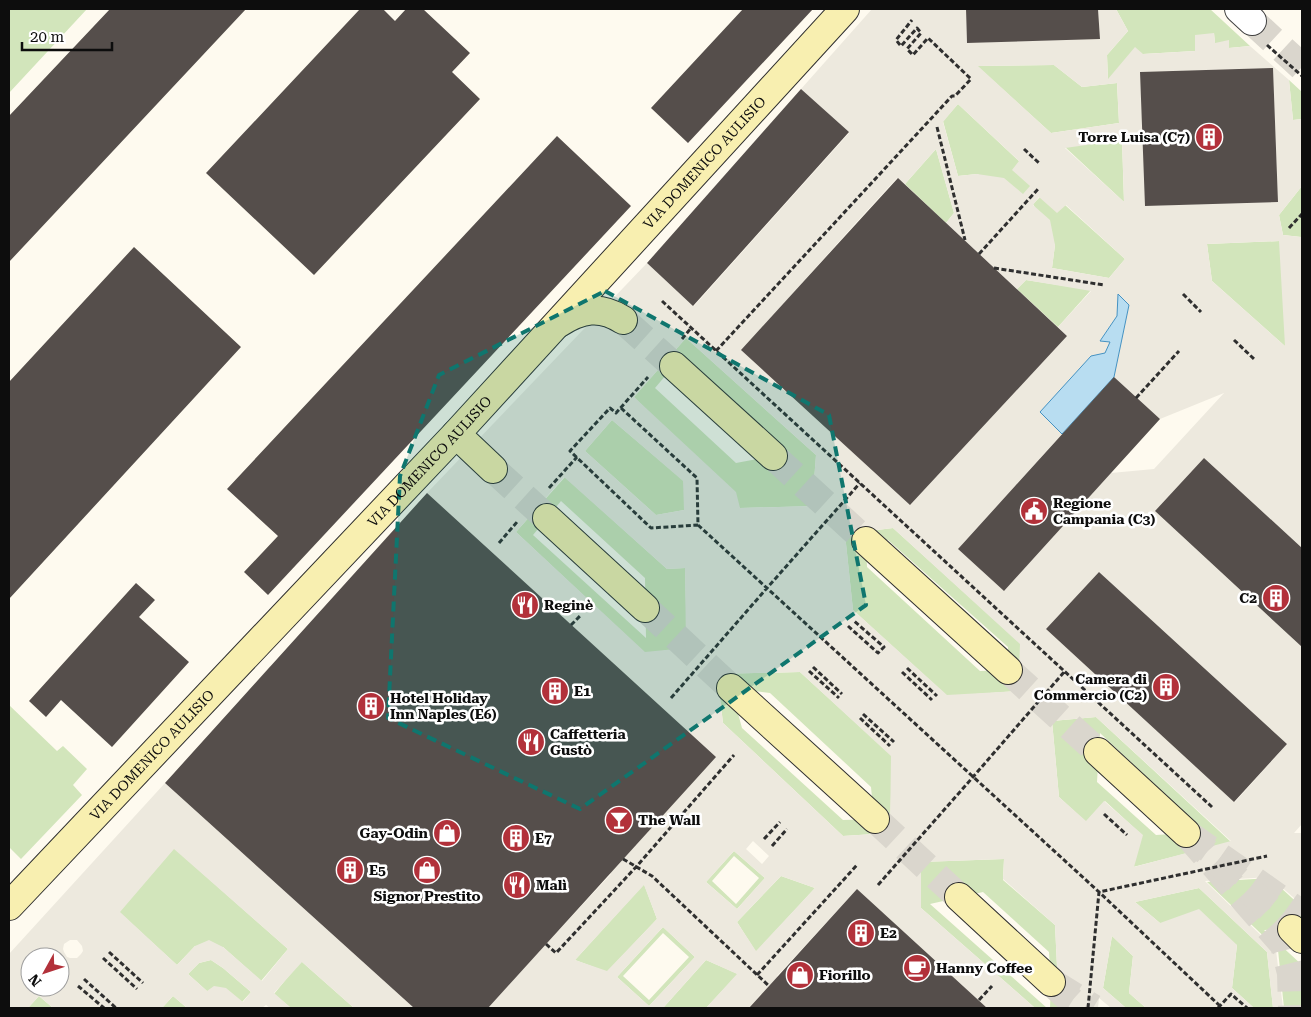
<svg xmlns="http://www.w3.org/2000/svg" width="1311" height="1017" font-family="'Roboto Serif',serif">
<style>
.green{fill:#d2e5bb;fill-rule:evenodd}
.plaza{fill:#ede9de;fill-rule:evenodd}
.water{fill:#b8ddf1;stroke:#4592c2}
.building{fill:#554e4b}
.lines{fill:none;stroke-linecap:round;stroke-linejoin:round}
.minor-tunnel{stroke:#dad6cd;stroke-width:28;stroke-dasharray:28 14;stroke-linecap:butt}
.tertiary-tunnel{stroke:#dad6cd;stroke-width:28;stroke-dasharray:28 14;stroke-linecap:butt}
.secondary-tunnel{stroke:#dad6cd;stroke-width:28;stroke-dasharray:28 14;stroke-linecap:butt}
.minor-casing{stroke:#404040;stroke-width:30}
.secondary-casing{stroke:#2f2f2f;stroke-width:30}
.path{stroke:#2f2f2f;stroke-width:3;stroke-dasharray:5 2.5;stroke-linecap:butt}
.minor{stroke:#fff;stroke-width:28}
.secondary{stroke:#f8efb0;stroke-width:28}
.marked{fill:#0f766e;fill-opacity:0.2;stroke:#0f766e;stroke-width:4;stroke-dasharray:10 6;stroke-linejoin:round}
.labels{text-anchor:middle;stroke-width:5;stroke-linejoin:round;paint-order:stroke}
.poi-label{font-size:14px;font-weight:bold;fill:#0d0d0d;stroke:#fff;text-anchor:start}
.street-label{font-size:14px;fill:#0d0d0d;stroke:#fff}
</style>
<rect width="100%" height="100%" fill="#fefaef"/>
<path class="green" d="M9,9H87L9,93Z
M1116,9H1210L1250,46L1229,48L1215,43L1214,33L1195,51L1143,54L1108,80L1107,55L1128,31Z
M1054,65L1082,87L1117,83L1119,123L1051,133L977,66Z
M1289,80L1302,92V119L1293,120Z
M958,104L1020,162L1031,186L1023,195L977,174L958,176L943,121Z
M1122,140L1124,202L1065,147Z
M936,149L954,213L946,223L905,184Z
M1302,186V236L1301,237L1283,235L1279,215Z
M1040,197L1065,205L1125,259L1109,278L1052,268L1055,245L1033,204Z
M1280,241L1286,347L1212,281L1207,244Z
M1026,280L1091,290L1058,327L1017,289Z
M686,338L816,455L812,506L740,508L634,397ZM683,355L790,453L736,463L655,388Z
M612,420L684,481V510L656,515L585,451Z
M565,477L667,569L685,568L687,648L645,653L516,532ZM561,501L645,578L646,638L533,535Z
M893,528L1021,644L1018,691L947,696L853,610L845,534ZM888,540L1008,647V670L980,671L867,567L866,541Z
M800,672L892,756L890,833L843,836L723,723L717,674ZM731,688L770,693L871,787L874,819L843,820L742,728Z
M9,705L57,751L63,746L87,769L73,785L82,795L21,859L9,847Z
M1096,717L1231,842L1133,867L1142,835L1105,801L1086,822L1059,797L1052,721ZM1100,733L1204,831V832L1156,835L1097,782Z
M174,848L288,949L261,981L223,947L195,946L177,965L119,912Z
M734,851L765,878L737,909L706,882ZM734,856L759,878L736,904L712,881Z
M1004,859L1003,880L1055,925L1059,1008H1050L1051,982L1049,952L983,892L930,904L1047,1008H1035L921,908V862Z
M781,876L815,888L756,952L737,922Z
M1270,878L1302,907V929L1264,930L1302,965V1008H1284L1278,950L1207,882Z
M644,884L657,919L607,972L575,960Z
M1199,888L1267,952L1273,1008H1254L1232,988L1237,945L1160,923L1135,902Z
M663,927L695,957L649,1006L617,977ZM663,933L689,957L649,1000L623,976Z
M1112,936L1133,956L1129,993L1146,1008H1126L1103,988Z
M211,960L223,968L251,992L242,1002L207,991L188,974L199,963Z
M706,960L738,974L706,1008H663Z
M301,961L354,1008H291L274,994Z
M39,996L53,1008H28Z
M173,996L187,1008H162Z"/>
<path class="plaza" d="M872,9H966L967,43L1100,38L1098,9H1116L1128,31L1107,55L1108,79L1135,47L1143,54L1195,51V35L1214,33L1215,43L1229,40V48L1250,46L1289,80L1293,120L1302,119V186L1279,215L1283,235L1301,237L1302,236V548L1204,458L1155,511L1302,647V824L1294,833H1302V905L1270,877L1205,881L1276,950L1283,1008H1273L1267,952L1199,888L1135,902L1160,923L1199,909L1237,945L1232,988L1254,1008H1146L1129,993L1133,956L1112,936L1103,988L1126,1008H1111L1099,998L1098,1008H1059L1055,925L1003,879L1004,859L921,862V908L1035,1008H987L857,889L777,976L812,1008H777L761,994L749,1008H706L737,974L706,960L663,1008H488L534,956L245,695L270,666L559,930L611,874L323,609L636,845L715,757L427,493L647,263L694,306L849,133L801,89ZM1054,65L1082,87L1117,83L1119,123L1051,133L978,66ZM1273,68L1278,201L1146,206L1140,72ZM958,104L1019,161L1012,170L1030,186L1023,194L1004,178L977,174L958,176L943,122ZM1122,140L1124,201H1123L1065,148ZM936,149L954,213L946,223L1017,289L1026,280L1091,291L1058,327L1067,336L742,350L853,226L897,178L905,184ZM1039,197L1057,213L1066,205L1125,259L1109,278L1052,268L1055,245L1050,220L1033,205ZM1279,241L1285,346L1212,281L1207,244ZM1118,295L1129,305L1114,377L1136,398L1160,419L1224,393L1154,469L1111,473L1004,591L958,549L1062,434L1041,412L1105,353L1110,342L1100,340L1117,316ZM686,338L816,455L812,506L740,508L736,492L634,397ZM612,420L683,481L684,510L656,515L585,451ZM564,477L667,569L685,568L686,648L645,652L516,532ZM893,528L1020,644L1018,691L947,695L853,610L845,534ZM1099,572L1287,744L1235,802L1046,629ZM800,672L891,756L890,833L843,836L723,723L717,674ZM1096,717L1231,841L1134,867L1143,835L1104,801L1086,821L1059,797L1052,721ZM753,841L769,856L762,864L746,849ZM734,851L765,878L737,909L706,882ZM781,876L815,888L756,951L737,922ZM644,885L657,919L607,971L575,960ZM663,927L695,957L649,1006L617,977Z
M165,783L414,1008H354L302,962L274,993L291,1008H270L266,1005L262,1008H187L173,996L162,1008H53L39,996L28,1008H9V954ZM174,849L288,949L262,981L223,947L209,940L195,946L177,965L120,912ZM70,940H77L82,946L83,951L81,954L77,958H70L67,957L64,952L63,949L64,944ZM30,957H60V987H30ZM211,960L223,968L251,992L243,1002L226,988L214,986L207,991L188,974L199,963Z"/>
<path class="water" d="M1118,294L1129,305L1114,377L1062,434L1040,412L1091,356L1105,353L1110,342L1100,341L1117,316Z"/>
<path class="building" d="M110,9H246L9,262V116Z
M360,9H383L395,21L406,9H423L470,53L452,72L480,99L314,275L206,173Z
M743,9H813L688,143L651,108Z
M966,9H1098L1100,39L967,43Z
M1273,68L1278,202L1145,206L1140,72Z
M801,89L849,132L693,306L647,263Z
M557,136L631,206L268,595L244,572L278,536L227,489Z
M898,178L1067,336L910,505L741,350Z
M134,247L241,347L9,599V382Z
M1114,377L1160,419L1004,591L958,549Z
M1204,458L1302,548V647L1155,511Z
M427,493L716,757L488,1008H414L165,783Z
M1099,572L1287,744L1234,802L1046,629Z
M136,583L155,600L139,617L189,662L112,747L61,700L46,717L29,701Z
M857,889L987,1008H749Z"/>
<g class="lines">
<path class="minor-tunnel" d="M1252,21L1302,67
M1186,833L1284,945L1291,973L1292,1008
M1051,982L1093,1008"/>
<path class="tertiary-tunnel" d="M1186,833L1302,914"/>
<path class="secondary-tunnel" d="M623,320L674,366
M773,456L866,541
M493,469L547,518
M645,608L731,688
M1008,670L1098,752
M875,819L959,897
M1186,833L1292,929
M1051,982L1079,1008"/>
<g class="minor-casing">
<path id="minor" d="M1239,9L1252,21"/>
</g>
<g class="secondary-casing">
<g id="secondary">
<path d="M559,323C581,309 600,305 623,320"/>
<path d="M674,366L773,456"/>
<path d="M456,434L493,469"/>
<path d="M547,518L645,608"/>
<path d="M866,541L1008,670"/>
<path d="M731,688L875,819"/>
<path d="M1098,752L1186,833"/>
<path d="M959,897L1051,982"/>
<path id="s1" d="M9,906L456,434L845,9"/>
<path d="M1292,929L1302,939"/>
</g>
</g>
<path class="path" d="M1267,45L1302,76
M937,127L965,240
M1024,149L1039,163
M1289,228L1302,214
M979,254L1038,189
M994,268L1104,285
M1183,294L1201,312
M662,301L1212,807
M682,339L691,328
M1234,340L1254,359
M716,351L952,96H955L971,79L928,38L913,55L907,49L921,33L917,28L901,46L896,40L912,20
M1136,398L1179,351
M621,408L697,478L698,525L651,528L570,451L610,408L616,413L648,377
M549,488L577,457
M698,525L1099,892L1220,1006
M499,543L517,522
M571,625L580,616
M848,626L878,653L884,647L854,621
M813,667L842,694
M907,668L937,696
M809,671L839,698
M902,672L932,700
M671,698L767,588L860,483
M863,714L894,742
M860,718L890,746
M1104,814L1127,835
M764,839L780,822
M772,846L787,829
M623,859L652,876L769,986
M878,885L973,777L1065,671
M546,944L556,953L636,867L734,755
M109,952L143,983
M103,958L137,989
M757,975L857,865
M84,979L116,1008
M78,986L104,1008
M979,1000L992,986
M1088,1008L1099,892L1267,856
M1218,1008L1231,994L1247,1008"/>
<use href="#minor" class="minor"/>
<use href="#secondary" class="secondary"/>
</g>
<path class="marked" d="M605,291L829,415L866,605L580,809L388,718L400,476L439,375Z"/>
<defs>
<g id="building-disc" transform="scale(1.4375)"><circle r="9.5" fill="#b2313a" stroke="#fff"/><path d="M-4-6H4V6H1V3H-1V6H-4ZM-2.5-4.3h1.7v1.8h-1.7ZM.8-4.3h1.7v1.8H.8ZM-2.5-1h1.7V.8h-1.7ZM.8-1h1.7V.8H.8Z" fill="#fff"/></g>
<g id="civic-disc" transform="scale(1.4375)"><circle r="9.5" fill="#b2313a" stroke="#fff"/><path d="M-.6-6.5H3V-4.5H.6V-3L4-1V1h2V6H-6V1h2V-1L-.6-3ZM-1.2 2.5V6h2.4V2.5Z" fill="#fff"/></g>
<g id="restaurant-disc" transform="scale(1.4375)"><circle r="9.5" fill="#b2313a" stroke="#fff"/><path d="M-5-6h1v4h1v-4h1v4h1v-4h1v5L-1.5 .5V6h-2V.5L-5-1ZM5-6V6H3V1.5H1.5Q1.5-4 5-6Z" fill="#fff"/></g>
<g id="bar-disc" transform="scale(1.4375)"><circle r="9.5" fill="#b2313a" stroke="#fff"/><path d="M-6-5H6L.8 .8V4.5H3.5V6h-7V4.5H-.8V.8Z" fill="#fff"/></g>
<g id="shop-disc" transform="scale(1.4375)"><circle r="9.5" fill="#b2313a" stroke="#fff"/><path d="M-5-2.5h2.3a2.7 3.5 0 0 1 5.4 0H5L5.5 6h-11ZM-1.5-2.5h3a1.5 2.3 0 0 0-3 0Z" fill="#fff"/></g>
<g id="cafe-disc" transform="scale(1.4375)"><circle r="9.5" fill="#b2313a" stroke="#fff"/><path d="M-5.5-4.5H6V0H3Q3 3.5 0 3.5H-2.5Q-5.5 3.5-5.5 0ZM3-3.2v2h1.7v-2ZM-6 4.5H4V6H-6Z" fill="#fff"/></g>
</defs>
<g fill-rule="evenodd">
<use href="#building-disc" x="1209" y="137"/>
<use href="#civic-disc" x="1034" y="511"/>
<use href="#building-disc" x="1276" y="598"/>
<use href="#restaurant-disc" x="525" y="605"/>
<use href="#building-disc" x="1166" y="687"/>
<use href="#building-disc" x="555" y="691"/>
<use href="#building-disc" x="371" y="706"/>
<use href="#restaurant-disc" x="531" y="742"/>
<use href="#bar-disc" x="619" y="820"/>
<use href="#shop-disc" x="447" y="833"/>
<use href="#building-disc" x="516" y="838"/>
<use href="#building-disc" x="350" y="870"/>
<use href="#shop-disc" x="427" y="870"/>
<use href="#restaurant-disc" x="517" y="885"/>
<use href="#building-disc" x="861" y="933"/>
<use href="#cafe-disc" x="917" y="968"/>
<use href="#shop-disc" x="800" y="975"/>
</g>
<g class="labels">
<g class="poi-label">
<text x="1190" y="142" text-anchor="end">Torre Luisa (C7)</text>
<text x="1053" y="508">Regione<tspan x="1053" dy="16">Campania (C3)</tspan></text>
<text x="1257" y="603" text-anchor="end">C2</text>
<text x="544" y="610">Reginè</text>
<text x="1147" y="684" text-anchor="end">Camera di<tspan x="1147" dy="16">Commercio (C2)</tspan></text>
<text x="574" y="696">E1</text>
<text x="390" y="703">Hotel Holiday<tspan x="390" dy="16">Inn Naples (E6)</tspan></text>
<text x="550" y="739">Caffetteria<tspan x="550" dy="16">Gustò</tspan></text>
<text x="638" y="825">The Wall</text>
<text x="428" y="838" text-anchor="end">Gay-Odin</text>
<text x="535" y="843">E7</text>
<text x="369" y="875">E5</text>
<text x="536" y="890">Malì</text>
<text x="427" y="901" text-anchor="middle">Signor Prestito</text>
<text x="880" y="938">E2</text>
<text x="936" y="973">Hanny Coffee</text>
<text x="819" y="980">Fiorillo</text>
</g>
<g class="street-label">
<text dy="5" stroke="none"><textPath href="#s1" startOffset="1018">VIA DOMENICO AULISIO</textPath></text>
<text dy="5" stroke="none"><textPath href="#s1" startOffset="612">VIA DOMENICO AULISIO</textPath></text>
<text dy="5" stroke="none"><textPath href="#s1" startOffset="208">VIA DOMENICO AULISIO</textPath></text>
</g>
</g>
<rect width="1311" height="1017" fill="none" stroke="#0d0d0d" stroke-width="20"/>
<g transform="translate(45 972) rotate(230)"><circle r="24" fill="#ffffff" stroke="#9e9e9e"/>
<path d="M0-4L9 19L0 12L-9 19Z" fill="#b2313a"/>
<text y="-8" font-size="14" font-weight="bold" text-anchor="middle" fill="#0d0d0d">N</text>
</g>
<path d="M22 42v8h90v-8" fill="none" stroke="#0d0d0d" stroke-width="2.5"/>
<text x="30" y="42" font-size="15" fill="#0d0d0d" stroke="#ffffff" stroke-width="4" paint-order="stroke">20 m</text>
</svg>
